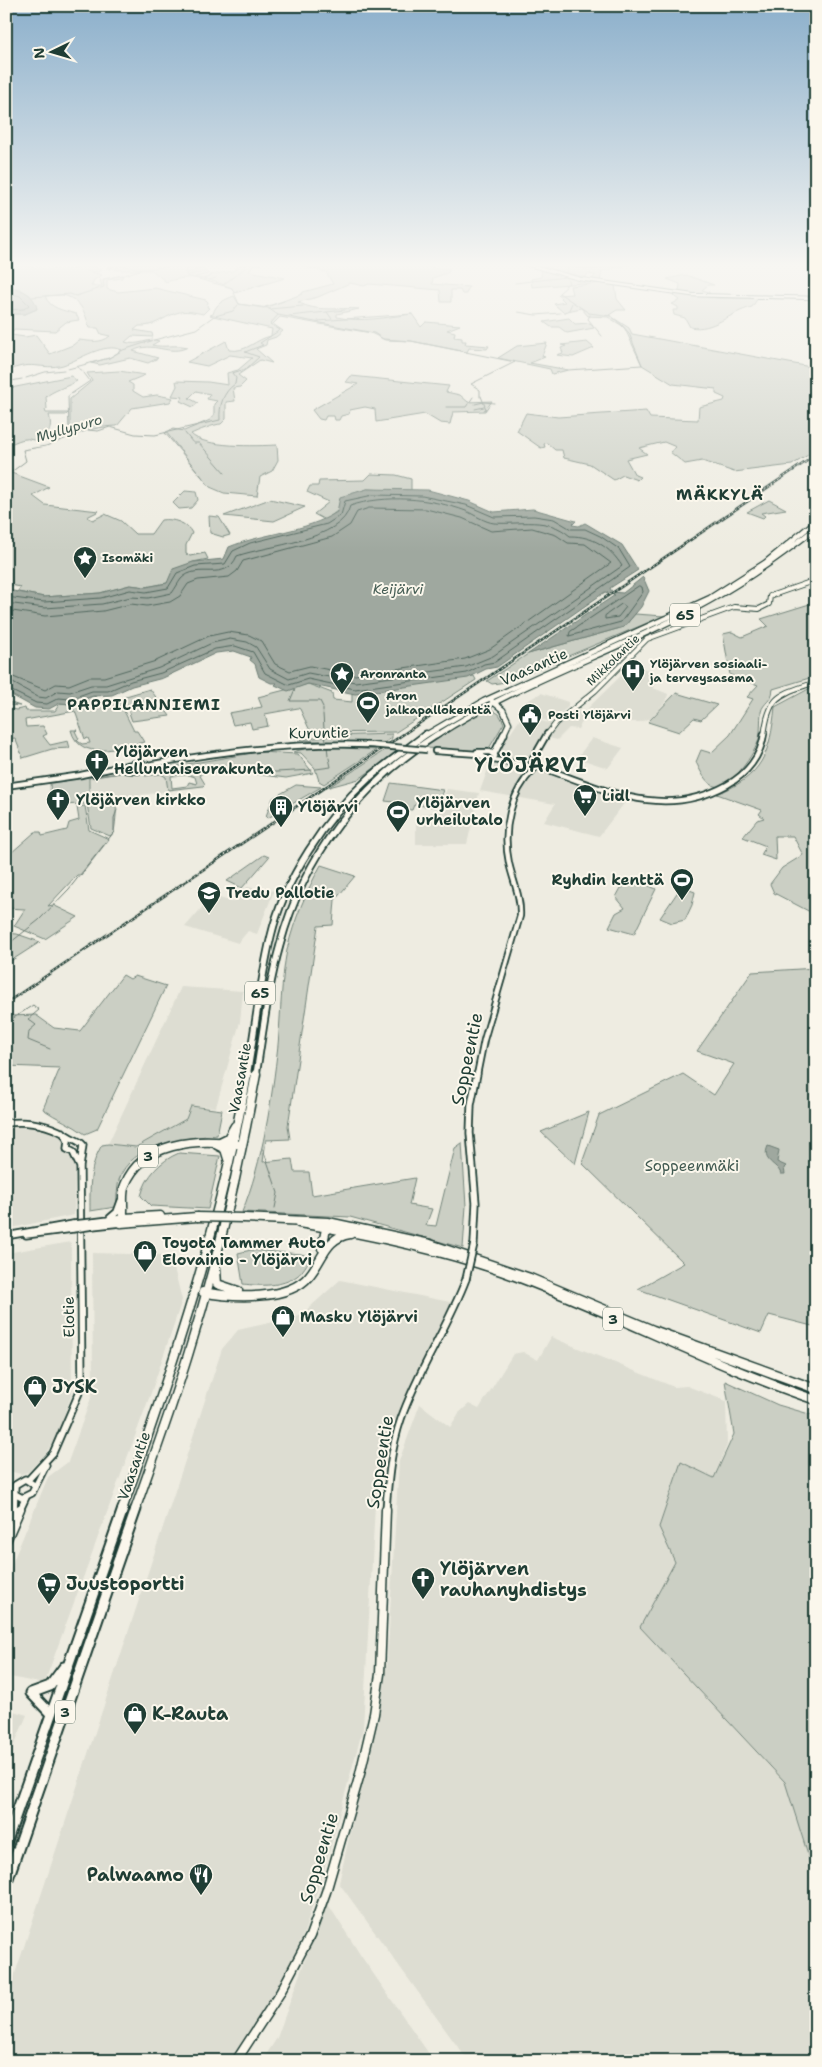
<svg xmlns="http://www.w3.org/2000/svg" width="822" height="2067" font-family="'Shantell Sans',sans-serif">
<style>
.built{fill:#ddddd2}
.green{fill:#cbcfc4;stroke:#75867c;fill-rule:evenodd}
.water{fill:#9fa89f;stroke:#6c7d74}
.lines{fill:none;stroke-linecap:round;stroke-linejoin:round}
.shore{stroke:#52685f;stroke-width:1}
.stream{stroke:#6c7d74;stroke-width:1}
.major-far4-casing{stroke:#1f3d34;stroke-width:4.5}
.major-far3-casing{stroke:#1f3d34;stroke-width:6}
.major-far2-casing{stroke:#1f3d34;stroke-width:8}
.major-far1-casing{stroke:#1f3d34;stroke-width:9}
.major-casing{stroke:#1f3d34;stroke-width:11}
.highway-far3-casing{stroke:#1f3d34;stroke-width:7}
.highway-far2-casing{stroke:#1f3d34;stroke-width:9}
.highway-far1-casing{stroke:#1f3d34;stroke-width:11}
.highway-casing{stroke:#1f3d34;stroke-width:13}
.major-far4{stroke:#fbf7ec;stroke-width:2.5}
.major-far3{stroke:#fbf7ec;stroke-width:4}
.major-far2{stroke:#fbf7ec;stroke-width:4.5}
.major-far1{stroke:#fbf7ec;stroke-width:5.5}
.major{stroke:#fbf7ec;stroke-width:8}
.highway-far3{stroke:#fbf7ec;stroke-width:4.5}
.highway-far2{stroke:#fbf7ec;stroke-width:5.5}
.highway-far1{stroke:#fbf7ec;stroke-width:8}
.highway{stroke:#fbf7ec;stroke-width:9}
.rail-casing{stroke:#1f3d34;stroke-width:2.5}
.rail{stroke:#fbf7ec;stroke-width:1;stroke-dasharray:2;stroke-linecap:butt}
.major-bridge-far1-casing{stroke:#1f3d34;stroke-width:8;stroke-linecap:butt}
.major-bridge-casing{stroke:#1f3d34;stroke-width:9;stroke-linecap:butt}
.highway-bridge-casing{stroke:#1f3d34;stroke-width:11;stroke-linecap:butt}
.major-bridge-far1{stroke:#fbf7ec;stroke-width:4.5}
.major-bridge{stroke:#fbf7ec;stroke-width:5.5}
.highway-bridge{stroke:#fbf7ec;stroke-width:8}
.labels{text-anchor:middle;stroke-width:4;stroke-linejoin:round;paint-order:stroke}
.far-poi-label{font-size:12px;font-weight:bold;fill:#1f3d34;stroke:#fbf7ec;text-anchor:start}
.far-street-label{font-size:12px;fill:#1f3d34;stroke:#fbf7ec}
.far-water-label{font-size:14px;font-style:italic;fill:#455d54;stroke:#fbf7ec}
.shield{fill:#fbf7ec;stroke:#61756b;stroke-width:1}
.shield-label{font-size:14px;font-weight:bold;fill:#1f3d34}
.street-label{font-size:15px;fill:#1f3d34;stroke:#fbf7ec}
.poi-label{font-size:15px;font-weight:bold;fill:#1f3d34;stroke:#fbf7ec;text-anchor:start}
.park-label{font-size:15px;fill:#415a51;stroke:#fbf7ec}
.far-district-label{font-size:16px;font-weight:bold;letter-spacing:1px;fill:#1f3d34;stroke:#fbf7ec}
.near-street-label{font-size:18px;fill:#1f3d34;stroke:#fbf7ec}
.near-poi-label{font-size:18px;font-weight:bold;fill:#1f3d34;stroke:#fbf7ec;text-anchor:start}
.district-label{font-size:20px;font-weight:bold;letter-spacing:1px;fill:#1f3d34;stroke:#fbf7ec}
</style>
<rect width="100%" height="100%" fill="#eeece1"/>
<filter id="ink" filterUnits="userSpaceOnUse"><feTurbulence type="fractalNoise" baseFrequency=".02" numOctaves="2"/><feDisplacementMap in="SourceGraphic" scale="10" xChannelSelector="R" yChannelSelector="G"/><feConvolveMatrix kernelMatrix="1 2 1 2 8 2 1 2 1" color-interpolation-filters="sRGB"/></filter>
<g filter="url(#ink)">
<path class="built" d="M632,665L651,671L650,672L657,680L653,688L668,694L666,701L651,718L640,722H625L588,708Z
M541,693L568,702V707L550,722L533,717L524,703Z
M572,708L587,714L578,729L569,728L557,740L549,738L538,757L535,770L626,801L599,836L544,822L555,804L480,791L489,766L522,716L553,724Z
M592,738L623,748L608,768L577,758Z
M167,767L173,791L140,795V798L87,804L90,776L124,772L144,773L150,769Z
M447,789L479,793L467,844H416V816L437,811Z
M247,887L274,891L257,934L248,931L238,943L185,927L212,896L233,902Z
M181,987L243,991L240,1022L216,1107L191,1106L186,1119L135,1147L108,1144Z
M17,1125H33L49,1128L69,1142L75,1159L74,1215L6,1229V1128Z
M71,1242L72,1394L56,1437L46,1453L28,1472L21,1474L9,1471L6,1470V1253Z
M92,1253L166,1255L174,1268L182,1300L152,1390L44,1684L6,1676V1578L48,1477L68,1462L91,1398L93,1389Z
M340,1280L455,1303L393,1427L376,1487L363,1728L328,1856L304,1933L270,2010L236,2061H6V2001L222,1349L238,1330L300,1316Z
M551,1337L674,1387L687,1386L726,1401L727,1445L714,1478L681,1463L659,1527L675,1562L640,1627L785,1782L807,1852L816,1898V2061H468L339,1883L387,1664L399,1461L420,1404L450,1427L459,1413L469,1404L479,1409L513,1354L523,1352L538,1360Z
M6,1709L27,1715L6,1764Z
M326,1901L361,1956L434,2061H262L277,2038Z"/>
<path class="green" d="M58,263H79L102,270L98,272L87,271L102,275L94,280L91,286H102L100,280L123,275L122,278L107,280V289L118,292L155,288L206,300L208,302L207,307L209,308L203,314C194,312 185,310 176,313C162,318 154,327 139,326L134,330L152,333L153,337L132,336L125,342C139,347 148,337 159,341L152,345C165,348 175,344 188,347C169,357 153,340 133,351L158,358L148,363L130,358L100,365L91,363L109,358L122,350C104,342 81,359 63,365C42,371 28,358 6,373V332L11,329H6V314H25L37,309L30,295L20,289L6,287V264C29,265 55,273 77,269L70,264ZM62,295C79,298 86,312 89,328H98L101,334L110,336C101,344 90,341 79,340L73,345L50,354L36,335L25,337L11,335L14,329L55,331L66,322L79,320L76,314C63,310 50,309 45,296Z
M104,263L122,266L128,263H195L210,275L233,271L243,263H260L261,265H253L249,271L285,278L234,293L232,288C207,278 191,274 166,282L152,270H115L119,267L108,269L114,266L106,268L109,265Z
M311,263H437L431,268L449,269V272L433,278L432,284L469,287L466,294H462L460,290H451V302H441L440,290L369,284L364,286L350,283L318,297L298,302C317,313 339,307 359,309L337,314V317C361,323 387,317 412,314L421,327L426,322L460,325L447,330L455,332L454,337L462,338V341H466L465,344L489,346L487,349L469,348L467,352L411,341L385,340L371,333L280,317L273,324L283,331L276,337L267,340L266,345L256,349L272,363L260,360L238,375L246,381L240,387L233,388L235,401L226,402V419L221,424C215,424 197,431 191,434C204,448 257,446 277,445L278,460L272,471L260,477L257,496L224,493L210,487L166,432L173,429L184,431L210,420L214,415V404L217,401L207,399L210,394L196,391L189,398L198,403L193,407L180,401L183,397L172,396L177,386L176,381L208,382L228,385L227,373L238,370L252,358L230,355L207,366L187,362L226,341L229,350C247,353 255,339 271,336L272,329L213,316L210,315L213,314C216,303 224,300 234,296L239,304L264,308L302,294L303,292L333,284L326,272L305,267Z
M528,263L595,269L623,263H635L602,271L600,281L592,280L595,275L588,274L585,278L590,279Z
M542,270L596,282L532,287L531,279L541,277Z
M686,275L714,285H708L702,290L709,292V295L679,292L680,284L667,279Z
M601,283L615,285L617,299L626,310H617L609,315L629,328L632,334L816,368V450L792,465L734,472L702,461L685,464L670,452L676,447L664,442L639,448L647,454L626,459L635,475L640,477L637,480L623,475L614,480L590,464L564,458L562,450H555L547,443L544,444L545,447L541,448L517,431L526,413L558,417L646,411L650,418L698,420L699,407L724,401L725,398L716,394V389L673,384L642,365L625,329L621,325L608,317L588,316L581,308L563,312L554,304L565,302L558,295L572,294L570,286Z
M670,293L718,298H758L752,307C730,312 713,332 690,327L685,318L674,315L673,310H678V307L672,304L680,300Z
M569,318L575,324L590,323L594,328L567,333L559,327H551L544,322Z
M587,342L594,348L573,357L557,355L563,353L561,348L566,346L561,345Z
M547,343L542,356L545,357L530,363L568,370L552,374L550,369L498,358L517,346Z
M119,371L145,375L128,382L133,385V391L143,397L157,395L173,398L170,402L132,408L117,426C101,426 86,432 70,431V399L92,381L87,373Z
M71,376L77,381C69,386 51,391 46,397L47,409L45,410L46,413H68L66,415H49C53,428 49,439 34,440C31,440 28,438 26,439C20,439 12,444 6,445V389Z
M351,376L449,386L446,392L460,395L468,402L492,401L485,411L453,412L450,424L440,423L425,414L376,422L375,409L365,407L350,410L349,414L341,416L339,420H335L334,416H326L324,420L319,419L312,410L358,384L346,382Z
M6,471L49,487L33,496L45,505L99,511L87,517L93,520L105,514L121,521L135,534H151L161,520C173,518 187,523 192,533L186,545V554L190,556L205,553L208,559L193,562L167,583L146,587L130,585L100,593L44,597L17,592L21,587L10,585L6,580Z
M371,474L396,475L411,479V491L367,489L325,520L314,514L329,502L307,492L310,486H318L319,481L365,480Z
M185,491L196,492L198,500L191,508L179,509L173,503Z
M270,499L305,507L274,521L224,516Z
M769,500L786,509L761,513L765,516L763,518L747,512Z
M209,516L219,517L230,535L223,537L210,533Z
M816,602V676L773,689C772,702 763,702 761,712C760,721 761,730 759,739C756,751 730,792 714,786C705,782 700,770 696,762L701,750L711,753L730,735L753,699L747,697L758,685L730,675L723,634L732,632L742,637L768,626L761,619Z
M635,614L664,616L506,682L492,684L487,681L528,654L624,627Z
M474,676L476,680L396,732L311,733L300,709L298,708L265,714L268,726L252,729L250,722L233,725L229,713L262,707L258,697L308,684L332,693L333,700L352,702V693Z
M816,685V915L774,893L770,884L782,868L803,855L793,836H775L776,860L761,855L766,846L743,837L757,820L764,818L759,814L762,810L717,794C763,776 770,753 775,707Z
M150,689L170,716L132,721L124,699L126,696Z
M676,693L717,705L701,720L694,718L679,732L648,722Z
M93,696L96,697L99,703L119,701L134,731H137L144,742C119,747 80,763 71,730H78L75,731L79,739L76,740L82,744L90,743L88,738L85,739L75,711L25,720L26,727L43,726L47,734L43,736L50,745L68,741L70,748L52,749L23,758L15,738L6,739V705L8,702L20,706L9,705L7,708L16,710L25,708L26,711H55L60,703L70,704Z
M491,709L499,714L504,723L488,750L467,751L427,748L424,745L482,711Z
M392,734V738L382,744L298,740L330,736Z
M314,746L376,750L324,784L319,781L315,768L301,753L293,752Z
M385,750L398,751L359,779L329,787Z
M259,752L298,754L313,773L286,778L231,771L199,774L205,784L203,786L168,790L166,777L161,774L145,776L152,770ZM189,775L195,777L197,784L189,782L187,786L172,788L171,776Z
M120,773L89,778V797L87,804L51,805L50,782Z
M391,783L443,790L437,807L414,805L412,810L401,809L403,803L385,801Z
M296,785L321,787L268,818L266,816L273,798Z
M102,801L103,807L116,805C117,810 115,826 114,832L110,836L91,828L87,804Z
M85,806L89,830L109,839L81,875H77L48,906L53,905L78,917L45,939L14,926L25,909L6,908V853H11L35,832H41L42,836L67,830L69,823L79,820L77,807Z
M264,855L269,857L242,888L227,881Z
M321,865L355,876L335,900L333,925L318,926L288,1126L290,1139L266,1140L263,1162L292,1159L294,1172H309L312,1195L415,1178L409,1205L432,1209L426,1225L436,1226L455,1148L462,1143L466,1206L463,1248L350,1217L242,1212C263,1161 272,1099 278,1045C281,1013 281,981 287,950C294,920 306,892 321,865Z
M637,878L644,879L643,883L656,889L634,934L609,927L616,913L625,908L616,897L621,888L635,882Z
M681,887L695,892L692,905L685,920L672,923L660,918Z
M6,933L17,934L40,942L6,964Z
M816,968V1327L769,1315L761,1333L638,1289L684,1263L582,1163L599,1115L683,1074L714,1095L734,1064L697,1051L752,972Z
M123,975L130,979L135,976L166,986L97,1129L85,1134C72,1124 57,1119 43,1109L60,1068L6,1066V1018L11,1016L36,1015L54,1028L80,1031Z
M191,1106L222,1110L217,1135C186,1138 130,1143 119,1180C117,1188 117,1198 116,1207L90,1211C90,1187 89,1166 102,1145L108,1144L136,1147L186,1119Z
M589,1112L575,1164L541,1132Z
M179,1153L220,1156L208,1209L151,1206L141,1196C146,1176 160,1161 179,1153Z
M251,1250L301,1254L312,1257C307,1263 303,1272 297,1276C282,1287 260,1286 243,1284L238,1253Z
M725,1381L778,1405L816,1416V1889L807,1852L785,1782L640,1627L675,1562L659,1527L681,1462L714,1478L734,1434Z"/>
<path class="water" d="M542,263H623L592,270Z
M6,287C24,289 35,296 37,309L25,314H6Z
M367,489L428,490L469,501L494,512L533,509L576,521L572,525L579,526L585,523L622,545L638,570L610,588L612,592L623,593L643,577L649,591L641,607L624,627L528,654L615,595L605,592L497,667L486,669L468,678L355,694L308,684L288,691L275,685L277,683H271L259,677L255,664L250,660L251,657L234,651L216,653L163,678L132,686L112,695L93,696L70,704L60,703L49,709L35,708L6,692V592L13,591L44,597L100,593L130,585L146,587L167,583L173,569L193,562L224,559L229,547C263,533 306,532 337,512L340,497Z
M768,1146L779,1150L777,1162L786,1166L784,1168L785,1174H781C777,1163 761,1162 768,1146Z"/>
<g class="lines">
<path class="shore" d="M6,292L20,296L29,305L24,309L6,310
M639,586L642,587L643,592L621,622L569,636L570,632Z
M6,597L44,602L101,598L130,590L146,592L168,588L177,573L195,566L225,564L233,551L250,543L327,524L341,515L345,501L373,495L422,496L466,505L494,517L534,516L554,519L571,529H585L600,536L619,549L630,567L495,662L484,664L467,673L355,689L308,679L289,685L265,673L253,652L235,646L215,649L161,673L131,681L108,691H92L70,699L59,698L47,704L36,703L6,688
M6,603L45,608L102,604L131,597L148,598L172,593C175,589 178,583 181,579C198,561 225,584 237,556C267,545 342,541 350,506C385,494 431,498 466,511C475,515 485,522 494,523C521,525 547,516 570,536C593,536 610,547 622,566L493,656L466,667L355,682L308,673L289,679L270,669L256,647L247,642L230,639L212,643L159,668L106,685H91L70,692L58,691L46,698L38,697L13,683L6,682
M622,604L626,607L618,617L605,619V616Z
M6,610L45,616L103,611L131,604L147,606L170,602L180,596L188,584L198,580L229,577L237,571L243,561L332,537L350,525L357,512L369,508L426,509L462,518L491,531L532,528L556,535L568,543L585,544L611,563L490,649L465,659L355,675L310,666L290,671L275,664L261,641L249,635L228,632L209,636L156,661L104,677H89L69,685L56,684L45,690L6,674"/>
<path class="stream" d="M106,263L142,269
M184,264L191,263
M188,266L197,264
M188,269L199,267
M186,273L202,269
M566,274L569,265
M124,275L143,269L185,265
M188,275L205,272
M196,277L207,274
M203,279L212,276
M209,280L216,278
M515,283L566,277L569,283L565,286
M224,284L245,268L244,263
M566,287L559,293L589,313L611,316L622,325L629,333L642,365L568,370
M234,293L264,284
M32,297L70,294L76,296L104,287L103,279L123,275
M265,307L284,301
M269,309L303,306
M327,312L332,319
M518,312L536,315L560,313
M564,313L569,310L572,303
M278,315L374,333L383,339L411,341L515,362L471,384L480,390V397
M590,315L588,319L602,336
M215,316L233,311L238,305
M289,316L345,310
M318,321L412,314
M77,367L83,371
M68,369L109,358L123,350L154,340L196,329L214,316
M26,378L45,372L64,370
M6,382L22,379
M481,396L486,409L484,410
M484,402L494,403
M469,403L473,397
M475,404L484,402
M446,407H466L468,404
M475,409L484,407
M165,433L203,478
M185,433L193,443H199L225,473
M76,434L69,433L68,396L90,381L84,373
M6,476L26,461L23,450L46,446L88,430L98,431L110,427L135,434L155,435L220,420C219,406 223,392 235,384L236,378L232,373L246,369L259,357L245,352L263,345L260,343L280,330L270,324L278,315L268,308L239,304L232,288L187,276L185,272L189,266L182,263
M295,689L290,701H320L323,707
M323,709V712
M323,714L324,729
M325,736L326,740
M327,746L328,755
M316,769L331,767L329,758
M167,774L206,767L259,773L312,770
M6,946L39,920L69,889L114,832V818L117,810
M6,1023L33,1005L39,1010L28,1019L36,1025L29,1031L28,1040L50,1049
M263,1149L278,1193L275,1208"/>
<g class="major-far4-casing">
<path id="major-far4" d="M522,263L580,279L692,295L816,298"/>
</g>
<g class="major-far3-casing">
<path id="major-far3" d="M546,736L556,723L595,691L647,639L734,607L759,609L769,604L770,596L816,580
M764,736C769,694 779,695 816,682"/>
</g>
<g class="major-far2-casing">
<path id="major-far2" d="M435,751L478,754L487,759L526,765
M477,752H490L495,756
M531,762L547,734
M537,766C601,787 660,822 727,785C747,774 761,756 764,734
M126,770L138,771L148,767
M81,775L137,763L148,765C222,751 295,742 371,745
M6,786L82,775
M477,1075L484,1040L520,916C521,897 513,881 509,863C502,830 510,793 534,769"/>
</g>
<g class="major-far1-casing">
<path id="major-far1" d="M6,1123C30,1120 50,1124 70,1137C75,1140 80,1141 83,1145L80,1167L82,1386L53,1453L28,1480
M63,1132L68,1141L67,1149L73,1152L80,1167
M110,1218L117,1212L121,1201
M93,1222L124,1218
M93,1226L121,1223
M26,1235L73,1229
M6,1236L73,1224
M474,1244L476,1203L470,1133L471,1105L477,1074
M15,1494L22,1498L32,1493L46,1465
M14,1510L15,1485L25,1479L34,1485
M20,1510L26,1497
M386,1510C388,1480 391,1448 401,1419C418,1370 448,1327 466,1279"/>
</g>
<g class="major-casing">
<path id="major" d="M14,1519V1509
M6,1541L20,1509
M236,2061L280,1993L310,1936L326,1892L360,1774L374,1714L380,1674L386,1509"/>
</g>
<g class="highway-far3-casing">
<path id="highway-far3" d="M492,701L503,710L509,723L503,736
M424,736L484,701L710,598L765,563L816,521
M436,736C522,680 620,651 709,601C747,580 782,555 816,528"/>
</g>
<g class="highway-far2-casing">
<path id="highway-far2" d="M494,754L504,734
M247,1075C255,1029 260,982 271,936C284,880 326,817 368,779C386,763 407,749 426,734
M256,1075C263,1032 268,987 280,945C304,855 360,784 438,734"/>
</g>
<g class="highway-far1-casing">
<path id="highway-far1" d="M220,1142L228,1138L235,1126
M217,1145L225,1149L229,1162
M124,1218L160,1216
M244,1218L328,1222L430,1244L530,1278L653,1330L816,1389
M121,1223C126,1211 120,1197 125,1185C142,1142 197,1138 236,1144
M121,1223L197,1217
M299,1223C368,1234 435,1248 501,1271C608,1309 708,1364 816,1400
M322,1248L327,1224
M216,1269L217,1284L238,1291
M203,1292C232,1298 289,1301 309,1276C324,1258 325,1238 350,1234
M122,1510C172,1368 221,1223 247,1074
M135,1510C153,1459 172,1407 188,1355C217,1263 239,1169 256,1074"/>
</g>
<g class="highway-casing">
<path id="highway" d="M31,1693L50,1686L64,1667
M31,1693L51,1714
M6,1843L123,1509
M6,1884L136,1509"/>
</g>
<use href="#major-far4" class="major-far4"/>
<use href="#major-far3" class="major-far3"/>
<use href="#major-far2" class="major-far2"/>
<use href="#major-far1" class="major-far1"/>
<use href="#major" class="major"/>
<use href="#highway-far3" class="highway-far3"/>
<use href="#highway-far2" class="highway-far2"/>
<use href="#highway-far1" class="highway-far1"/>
<use href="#highway" class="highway"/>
<g class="rail-casing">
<path id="rail" d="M6,1003L816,455"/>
</g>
<use href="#rail" class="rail"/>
<g class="major-bridge-far1-casing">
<path id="major-bridge-far1" d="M371,745L427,750"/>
</g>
<g class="major-bridge-casing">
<path id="major-bridge" d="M73,1224L93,1222
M73,1229L93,1226
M466,1279L474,1244"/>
</g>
<g class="highway-bridge-casing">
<path id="highway-bridge" d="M197,1217L244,1218"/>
</g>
<use href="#major-bridge-far1" class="major-bridge-far1"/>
<use href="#major-bridge" class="major-bridge"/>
<use href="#highway-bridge" class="highway-bridge"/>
</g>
</g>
<linearGradient id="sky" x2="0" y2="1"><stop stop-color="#8bafcb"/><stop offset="0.48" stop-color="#f7f6f2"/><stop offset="1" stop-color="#f7f6f2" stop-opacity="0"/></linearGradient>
<rect width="822" height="552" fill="url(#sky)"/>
<defs>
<g id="sight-pin" transform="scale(1.25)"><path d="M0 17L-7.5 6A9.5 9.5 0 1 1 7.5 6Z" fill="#1f3d34" stroke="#fbf7ec"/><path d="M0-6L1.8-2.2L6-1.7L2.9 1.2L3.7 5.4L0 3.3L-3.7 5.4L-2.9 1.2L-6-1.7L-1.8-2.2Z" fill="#fff"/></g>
<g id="hospital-pin" transform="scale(1.25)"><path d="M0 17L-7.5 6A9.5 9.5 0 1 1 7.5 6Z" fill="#1f3d34" stroke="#fbf7ec"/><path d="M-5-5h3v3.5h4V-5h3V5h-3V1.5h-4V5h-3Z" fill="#fff"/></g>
<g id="stadium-pin" transform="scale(1.25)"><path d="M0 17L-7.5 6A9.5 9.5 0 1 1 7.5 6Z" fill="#1f3d34" stroke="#fbf7ec"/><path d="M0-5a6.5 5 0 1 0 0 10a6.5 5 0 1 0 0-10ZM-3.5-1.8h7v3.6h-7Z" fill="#fff"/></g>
<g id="civic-pin" transform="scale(1.25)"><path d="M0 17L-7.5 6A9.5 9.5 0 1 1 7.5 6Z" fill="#1f3d34" stroke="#fbf7ec"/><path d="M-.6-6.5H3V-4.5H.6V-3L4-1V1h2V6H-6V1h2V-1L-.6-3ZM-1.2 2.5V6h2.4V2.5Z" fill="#fff"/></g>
<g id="church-pin" transform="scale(1.25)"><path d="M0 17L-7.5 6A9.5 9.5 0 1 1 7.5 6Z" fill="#1f3d34" stroke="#fbf7ec"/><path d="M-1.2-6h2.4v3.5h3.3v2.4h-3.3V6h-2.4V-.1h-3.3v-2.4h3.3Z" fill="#fff"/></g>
<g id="supermarket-pin" transform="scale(1.25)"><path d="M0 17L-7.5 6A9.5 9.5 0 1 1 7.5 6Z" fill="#1f3d34" stroke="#fbf7ec"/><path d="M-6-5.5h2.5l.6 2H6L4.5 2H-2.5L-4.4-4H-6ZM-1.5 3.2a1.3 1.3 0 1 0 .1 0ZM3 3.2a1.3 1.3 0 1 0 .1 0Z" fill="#fff"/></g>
<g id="building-pin" transform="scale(1.25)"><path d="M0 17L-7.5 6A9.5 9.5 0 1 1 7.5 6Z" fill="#1f3d34" stroke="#fbf7ec"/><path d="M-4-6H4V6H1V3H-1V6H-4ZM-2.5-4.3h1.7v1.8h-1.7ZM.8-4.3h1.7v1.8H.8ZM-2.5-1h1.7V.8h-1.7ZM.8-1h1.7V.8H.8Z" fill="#fff"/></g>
<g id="school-pin" transform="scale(1.25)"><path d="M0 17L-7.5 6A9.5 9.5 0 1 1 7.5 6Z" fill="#1f3d34" stroke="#fbf7ec"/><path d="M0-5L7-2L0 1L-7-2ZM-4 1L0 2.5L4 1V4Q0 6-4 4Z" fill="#fff"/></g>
<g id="shop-pin" transform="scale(1.25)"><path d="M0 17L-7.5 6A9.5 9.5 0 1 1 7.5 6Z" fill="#1f3d34" stroke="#fbf7ec"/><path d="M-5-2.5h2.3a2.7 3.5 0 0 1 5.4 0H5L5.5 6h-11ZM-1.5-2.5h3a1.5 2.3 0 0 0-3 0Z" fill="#fff"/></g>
<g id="restaurant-pin" transform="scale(1.25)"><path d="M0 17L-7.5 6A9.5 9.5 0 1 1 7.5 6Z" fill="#1f3d34" stroke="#fbf7ec"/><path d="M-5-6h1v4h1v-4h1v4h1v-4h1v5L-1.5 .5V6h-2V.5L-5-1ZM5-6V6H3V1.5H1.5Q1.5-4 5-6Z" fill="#fff"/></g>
</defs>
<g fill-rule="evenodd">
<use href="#sight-pin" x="85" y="558"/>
<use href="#hospital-pin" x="633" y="671"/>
<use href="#sight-pin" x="342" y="674"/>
<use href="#stadium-pin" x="368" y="703"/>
<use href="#civic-pin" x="530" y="715"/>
<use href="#church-pin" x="97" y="761"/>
<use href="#supermarket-pin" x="585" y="796"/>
<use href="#church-pin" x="58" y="800"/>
<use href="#building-pin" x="281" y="807"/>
<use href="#stadium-pin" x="398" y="812"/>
<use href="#stadium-pin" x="682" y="880"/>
<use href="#school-pin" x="209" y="893"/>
<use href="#shop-pin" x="145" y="1252"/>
<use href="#shop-pin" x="283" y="1317"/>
<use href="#shop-pin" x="35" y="1387"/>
<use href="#church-pin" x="423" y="1579"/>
<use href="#supermarket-pin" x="49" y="1584"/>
<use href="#shop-pin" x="135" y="1714"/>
<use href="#restaurant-pin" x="201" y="1875"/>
</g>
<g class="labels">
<g class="far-poi-label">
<text x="102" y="562">Isomäki</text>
<text x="650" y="668">Ylöjärven sosiaali-<tspan x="650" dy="14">ja terveysasema</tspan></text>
<text x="360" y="678">Aronranta</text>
<text x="386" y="700">Aron<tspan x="386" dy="14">jalkapallokenttä</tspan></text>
<text x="548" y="719">Posti Ylöjärvi</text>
</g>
<g class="far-street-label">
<text transform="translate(613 660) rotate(-44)" y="4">Mikkolantie</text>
</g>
<g class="far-water-label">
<text transform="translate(69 428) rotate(-16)" y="5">Myllypuro</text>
<text x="398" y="594">Keijärvi</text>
</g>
<g class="shield">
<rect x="670" y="603.5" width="30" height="23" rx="4"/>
<rect x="245" y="981.5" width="30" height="23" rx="4"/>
<rect x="138" y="1144.5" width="20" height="23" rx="4"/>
<rect x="603" y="1307.5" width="20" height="23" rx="4"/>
<rect x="55" y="1700.5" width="20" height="23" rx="4"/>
</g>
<g class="shield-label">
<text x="685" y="620">65</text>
<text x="260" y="998">65</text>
<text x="148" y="1161">3</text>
<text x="613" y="1324">3</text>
<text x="65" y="1717">3</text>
</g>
<g class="street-label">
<text transform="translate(534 667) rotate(-24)" y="5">Vaasantie</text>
<text transform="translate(319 733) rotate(-1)" y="5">Kuruntie</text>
<text transform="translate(240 1078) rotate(-80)" y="5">Vaasantie</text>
<text transform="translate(69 1317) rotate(-91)" y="5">Elotie</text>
<text transform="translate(134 1466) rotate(-71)" y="5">Vaasantie</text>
</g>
<g class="poi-label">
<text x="114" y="757">Ylöjärven<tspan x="114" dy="17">Helluntaiseurakunta</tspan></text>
<text x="602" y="801">Lidl</text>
<text x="76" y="805">Ylöjärven kirkko</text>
<text x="416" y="808">Ylöjärven<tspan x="416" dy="17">urheilutalo</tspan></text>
<text x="298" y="812">Ylöjärvi</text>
<text x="664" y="885" text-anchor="end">Ryhdin kenttä</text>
<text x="226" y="898">Tredu Pallotie</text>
<text x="162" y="1248">Toyota Tammer Auto<tspan x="162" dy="17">Elovainio - Ylöjärvi</tspan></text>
<text x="300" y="1322">Masku Ylöjärvi</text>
</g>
<g class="park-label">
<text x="692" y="1171">Soppeenmäki</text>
</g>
<g class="far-district-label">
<text x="720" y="500">MÄKKYLÄ</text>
<text x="144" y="710">PAPPILANNIEMI</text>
</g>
<g class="near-street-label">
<text transform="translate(467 1059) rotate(-78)" y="6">Soppeentie</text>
<text transform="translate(380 1462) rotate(-81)" y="6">Soppeentie</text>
<text transform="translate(319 1858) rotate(-73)" y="6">Soppeentie</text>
</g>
<g class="near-poi-label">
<text x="52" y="1393">JYSK</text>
<text x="440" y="1575">Ylöjärven<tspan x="440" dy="21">rauhanyhdistys</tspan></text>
<text x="66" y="1590">Juustoportti</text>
<text x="152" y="1720">K-Rauta</text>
<text x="184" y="1881" text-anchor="end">Palwaamo</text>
</g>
<g class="district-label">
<text x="531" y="772">YLÖJÄRVI</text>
</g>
</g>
<rect width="822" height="2067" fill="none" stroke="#fbf7ec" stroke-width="25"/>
<rect x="12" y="12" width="797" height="2042" fill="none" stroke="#1f3d34" stroke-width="2" filter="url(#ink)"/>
<g transform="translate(52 52) rotate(265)" stroke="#fbf7ec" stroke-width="4" paint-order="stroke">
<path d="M0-4L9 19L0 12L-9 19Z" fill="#1f3d34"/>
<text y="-8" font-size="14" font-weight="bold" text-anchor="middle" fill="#1f3d34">N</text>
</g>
</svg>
